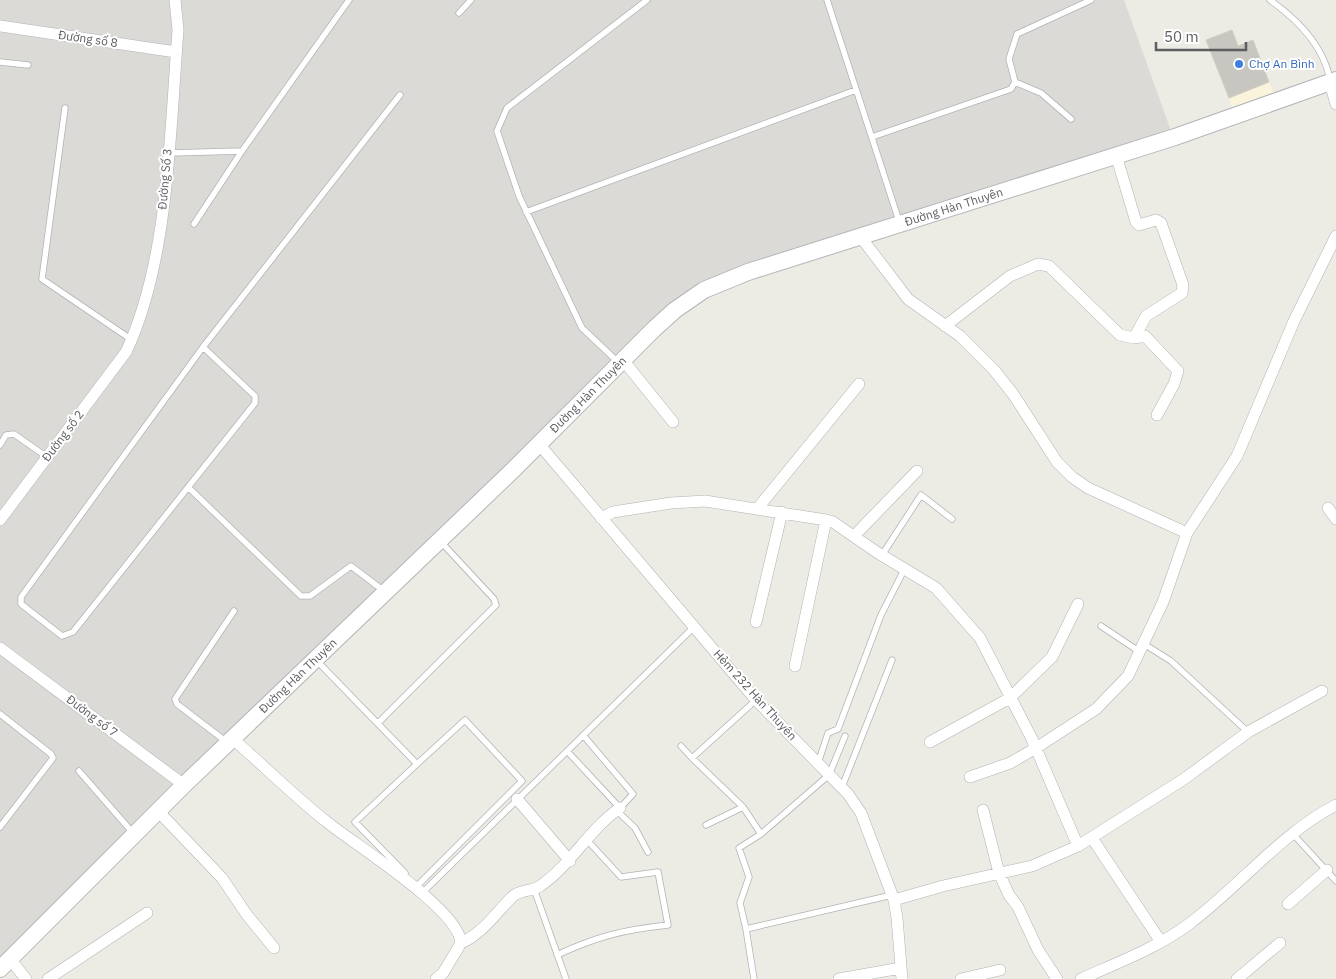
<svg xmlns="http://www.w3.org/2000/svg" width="1336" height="979" font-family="'IBM Plex Sans',sans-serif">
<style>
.commercial{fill:#f9f4db}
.industrial{fill:#dbdad6}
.building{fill:#c8c6c0;stroke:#d0cdc3}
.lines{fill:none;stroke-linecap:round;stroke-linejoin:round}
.lane-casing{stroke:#b1b3b7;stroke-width:7}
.street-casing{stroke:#b1b3b7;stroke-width:12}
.secondary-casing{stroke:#b3b5b9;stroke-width:18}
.lane{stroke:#fff;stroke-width:5.5}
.street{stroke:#fff;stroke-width:11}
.secondary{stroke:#fff;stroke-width:16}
.shop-dot{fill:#3f7fe0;stroke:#fff;stroke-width:2}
.labels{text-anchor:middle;stroke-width:4;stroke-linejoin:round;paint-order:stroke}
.street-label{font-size:12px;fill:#5c5e62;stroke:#fff}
.shop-label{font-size:12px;fill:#366cbe;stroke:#fff;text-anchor:start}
</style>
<rect width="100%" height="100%" fill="#ecebe4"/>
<path class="commercial" d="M1232,30L1238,45L1253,40L1275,96L1233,110L1206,40Z"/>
<path class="industrial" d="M0,0H1124L1171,131L701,284L507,466L0,960Z"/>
<path class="building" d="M1232,30L1238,46L1253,40L1269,82L1229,98L1206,40Z"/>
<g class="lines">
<g class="lane-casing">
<path id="lane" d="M827,0L899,221
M1270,0C1298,20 1324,46 1330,80
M459,13L471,0
M0,62L28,65
M65,108L42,279L132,340
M1071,119L1041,93L1015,82L1009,59L1017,34L1091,0
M872,137L1011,89L1015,82
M170,153L242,151L349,0
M526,212L856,90
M194,224L242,151
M203,347L255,396V403L73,632L62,636L21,604V597L203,347L400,95
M618,362L582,328L519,196L497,131L507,108L647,0
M0,445L6,435L14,434L47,457
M189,488L301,596H310L351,566L384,591
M882,555L921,495L952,519
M1101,626L1140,652
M1144,644L1171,661L1248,732
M317,661L417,764L355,822L405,873
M0,714L51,754L53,758L0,827
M378,723L496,605L494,599L441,542
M228,743L177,704L175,699L234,611
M681,746L692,758L756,700
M567,751L620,808L633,794L583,735
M692,758L743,807L706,825
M818,763L828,733L838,729L881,615L905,568
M79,771L133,833
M842,787L892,660
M743,807L761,834
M616,810L635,828L648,852
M1292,833L1336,881
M415,884L417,886L522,781L465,720L417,764
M534,889L566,979
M421,894L694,627
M746,929L740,903L749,877L739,848L761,834L829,775L845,736
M557,955C598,936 623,930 668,925L658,872L621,877L586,839
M754,979L746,929L892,895"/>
</g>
<g class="street-casing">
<path id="street" d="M0,26L176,52
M1330,83L1336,104
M1116,155L1136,222L1139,225L1156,220L1161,223L1183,285L1182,293L1146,316L1134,338
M860,236L908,299L960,336L994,370L1013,394L1057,462L1072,477L1088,488L1187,533
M945,326L1010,276L1038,264L1049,266L1120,335L1134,338L1145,336L1178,371L1174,384L1157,415
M623,360L673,422
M539,444L756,700L848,794L861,813L894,900L897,918L902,979
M1328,508L1336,519
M757,509L859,384
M601,518L613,512L671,503L705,501L826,520L833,522L878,553L936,588L980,638L1032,739L1078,846
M0,520L126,352C169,261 170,131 178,30L175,0
M854,536L917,471
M756,622L782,512
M0,648L184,785
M795,666L826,520
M233,739C264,766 294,796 327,822C355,845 459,909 461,943L443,973L436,979
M930,742L1010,698L1052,657L1078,604
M970,777L1010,763L1036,748L1096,709L1128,676L1163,602L1187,533L1237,456L1294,321L1336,236
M517,799L570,861
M983,810L999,873L1009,895L1018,907L1038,950L1057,979
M158,811L222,878L247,915L274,948
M1092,838L1161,942
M894,900L943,886L1032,866L1078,846L1184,779L1248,732L1322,691
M1288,904L1327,870
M461,943C483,933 496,913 512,897C520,889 532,892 540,886C572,864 589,829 620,808
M10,959L26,979
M48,979L147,913
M839,979L901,968
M961,979L1000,970
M1081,979C1117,963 1157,948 1189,924C1240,886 1280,834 1336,805
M1237,979L1280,943"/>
</g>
<g class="secondary-casing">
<g id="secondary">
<path id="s1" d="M0,969L184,785L512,471L654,329L675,310L704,290L748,272L1175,137L1336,80"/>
</g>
</g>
<use href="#lane" class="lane"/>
<use href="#street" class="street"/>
<use href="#secondary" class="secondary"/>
</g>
<circle class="shop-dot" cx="1239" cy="64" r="5"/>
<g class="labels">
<g class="street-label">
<text transform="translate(88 39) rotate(8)" y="4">Đường số 8</text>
<text transform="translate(165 179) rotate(-85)" y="4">Đường Số 3</text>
<text dy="4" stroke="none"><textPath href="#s1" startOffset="1242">Đường Hàn Thuyên</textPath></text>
<text dy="4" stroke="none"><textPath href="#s1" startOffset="822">Đường Hàn Thuyên</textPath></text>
<text transform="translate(63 436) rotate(-53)" y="4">Đường số 2</text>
<text dy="4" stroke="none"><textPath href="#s1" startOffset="418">Đường Hàn Thuyên</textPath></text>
<text transform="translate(755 695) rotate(48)" y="4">Hẻm 232 Hàn Thuyên</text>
<text transform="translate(92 716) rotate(37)" y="4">Đường số 7</text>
</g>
<g class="shop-label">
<text x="1249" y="68">Chợ An Bình</text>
</g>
</g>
<path d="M1156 42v8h90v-8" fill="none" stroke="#5c5e62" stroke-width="2.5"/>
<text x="1164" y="42" font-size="15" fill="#5c5e62" stroke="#ffffff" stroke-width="4" paint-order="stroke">50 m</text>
</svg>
